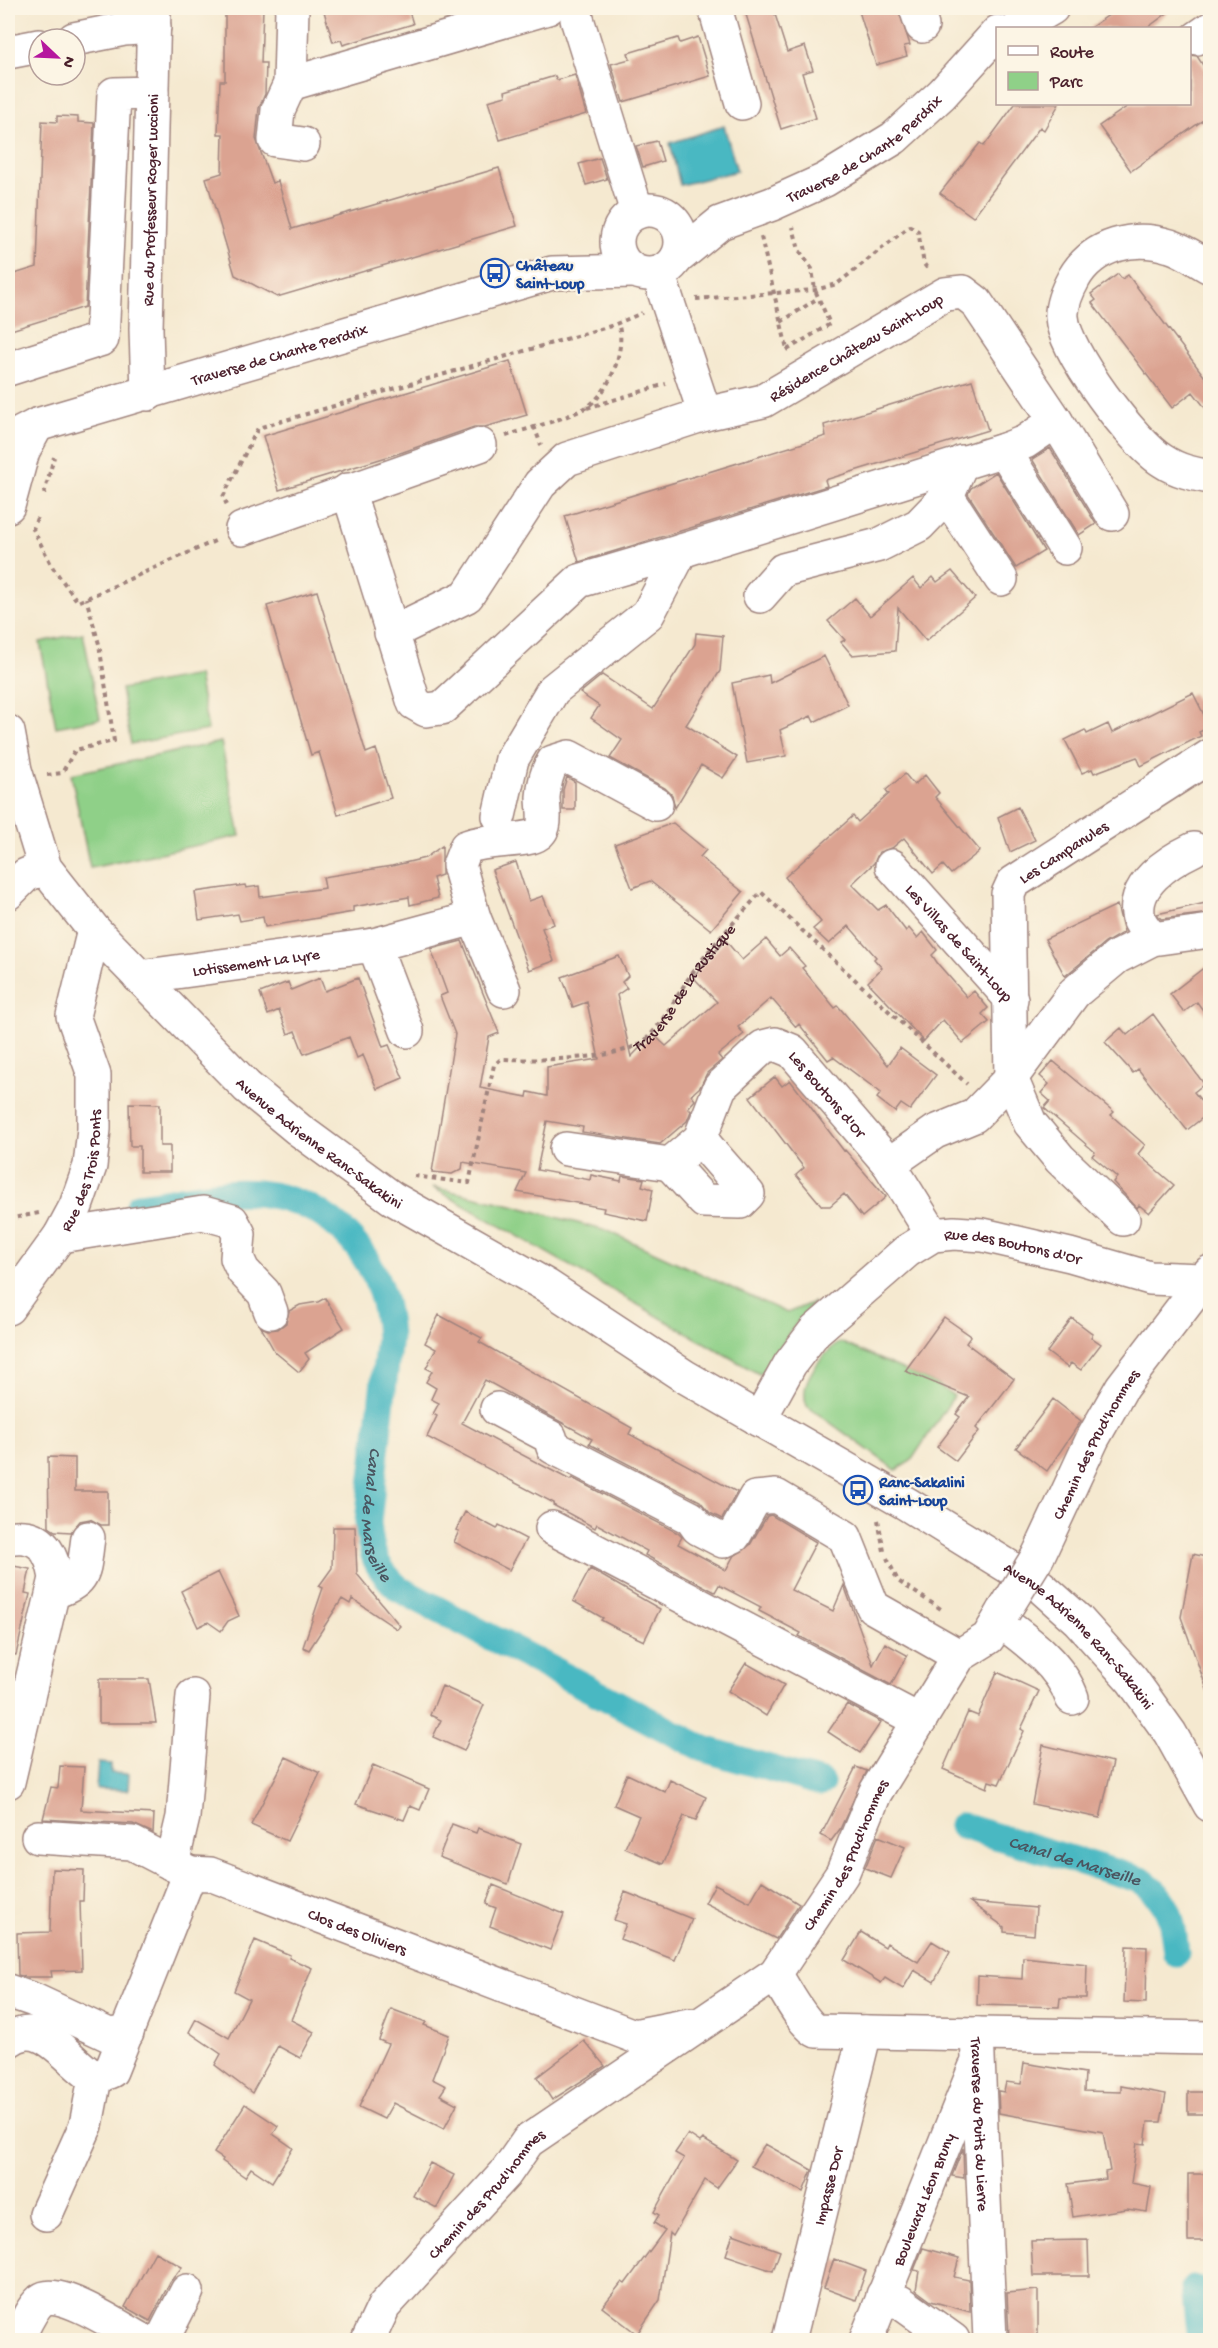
<svg xmlns="http://www.w3.org/2000/svg" width="1218" height="2348" font-family="'Gochi Hand',sans-serif">
<style>
.green{fill:#8fd088;stroke:#6c785a;stroke-width:1.5}
.water{fill:#49b8c2;stroke:#4a6c76;stroke-width:1.5}
.lines{fill:none;stroke-linecap:round;stroke-linejoin:round}
.canal{stroke:#49b8c2;stroke-width:27}
.building{fill:#dba391}
.minor-casing{stroke:#a0847e;stroke-width:36}
.path{stroke:#a0847e;stroke-width:4;stroke-dasharray:4.5 4.5;stroke-linecap:butt}
.minor{stroke:#fff;stroke-width:33}
.minor-bridge-casing{stroke:#a0847e;stroke-width:36;stroke-linecap:butt}
.minor-bridge{stroke:#fff;stroke-width:33}
.labels{text-anchor:middle;stroke-width:4.5;stroke-linejoin:round;paint-order:stroke}
.street-label{font-size:16px;fill:#4a1f2b;stroke:#fcf5e5}
.transit-label{font-size:16px;font-weight:bold;fill:#164399;stroke:#fcf5e5;text-anchor:start}
.water-label{font-size:18px;font-style:italic;fill:#4a5560;stroke:#fcf5e5}
</style>
<rect width="100%" height="100%" fill="#fcf5e5"/>
<filter id="ink" filterUnits="userSpaceOnUse"><feTurbulence type="fractalNoise" baseFrequency=".0167" numOctaves="2"/><feDisplacementMap in="SourceGraphic" scale="12" xChannelSelector="R" yChannelSelector="G"/><feConvolveMatrix kernelMatrix="1 2 1 2 8 2 1 2 1" color-interpolation-filters="sRGB"/></filter>
<filter id="wash" filterUnits="userSpaceOnUse"><feTurbulence type="fractalNoise" baseFrequency=".008" numOctaves="4" result="noise"/><feDisplacementMap in="SourceGraphic" scale="24" xChannelSelector="R" yChannelSelector="G"/><feGaussianBlur stdDeviation="1.35" result="paint"/><feColorMatrix in="noise" values="0 0 0 0 0 0 0 0 0 0 0 0 0 0 0 0 0 1.4 0 .05"/><feComposite in="paint" operator="in"/></filter>
<g filter="url(#wash)">
<rect width="100%" height="100%" fill="#f5e9d0"/>
<path class="green" d="M83,633L100,719L56,727L40,642Z
M198,675L208,730L131,744L121,689Z
M221,742L240,836L90,868L71,774Z
M432,1187L512,1205L610,1232L787,1313L814,1302L789,1333L772,1363L759,1374Z
M840,1342L936,1384L954,1396L911,1461L896,1470L807,1406C797,1382 822,1355 840,1342Z"/>
<path class="water" d="M724,126L737,171L680,185L670,143Z
M98,1763L111,1764V1773L129,1774L128,1790L96,1789Z"/>
<g class="lines">
<g class="canal">
<path id="s1" d="M139,1206C177,1201 219,1189 257,1193C335,1201 385,1260 389,1337L368,1522C371,1554 375,1567 399,1589L704,1749L821,1783"/>
<path id="s2" d="M962,1826L1141,1880C1170,1901 1173,1920 1176,1953"/>
<path d="M1194,2288L1200,2340"/>
</g>
</g>
<g id="blocks">
<path class="building" d="M235,8H263L261,63H266L265,94L259,108L256,139L272,183L278,181L292,229L499,168L517,226L277,297L235,275L206,178L222,173L223,134H218L220,81H225V12H235Z
M323,8H408L413,24L343,45L341,40L333,42Z
M744,8H773L787,52L805,46L813,70L802,73L816,118L781,129Z
M858,8H898L910,45L904,46L907,56L876,65Z
M1119,8H1174L1147,28H1090Z
M698,37L710,76L623,102L611,64L630,59L628,53L678,38L680,43Z
M1190,55L1197,56L1210,76V115L1131,171L1099,126L1131,104H1190Z
M575,75L586,114L500,140L488,101L506,96L505,91L555,76L557,80Z
M1015,104H1059L1044,130L1040,127L973,217L940,193L980,143L984,146Z
M57,116L78,117V122L94,123L85,307L8,331V276L37,267L42,121L57,122Z
M657,141L663,161L643,167L636,146Z
M600,158L607,179L586,185L579,164Z
M1118,274L1122,279L1128,275L1210,384V414L1193,392L1172,408L1092,303L1096,300L1091,294Z
M510,361L527,415L485,427H474L403,452L279,490L263,436Z
M972,380L988,430L825,480L827,486L579,562L565,516L826,436L824,425Z
M1050,448L1096,524L1079,535L1032,459Z
M996,472L1044,551L1016,568L968,494L971,488Z
M952,571L975,598L926,641L898,608L895,651L852,655L841,642L845,640L828,621L855,598L870,616L913,578L921,588L933,577L937,582Z
M317,591L366,753L376,749L391,798L338,815L319,752L311,755L267,606Z
M696,633L723,636L720,671L686,725L737,757L723,778L701,765L675,808L672,795L665,788L610,758L622,740L591,718L599,706L580,693L602,675L653,709L695,644Z
M824,656L848,705L814,722L811,716L780,730L786,756L747,763L732,683L769,675L770,683Z
M1193,693L1210,727L1199,732L1201,736L1141,766L1137,757L1094,773L1092,769L1082,773L1065,740L1085,730L1087,734L1108,724L1112,733Z
M905,774L914,785L925,775L939,793L935,797L980,851L951,874L943,865L933,874L904,838L892,848L879,852L874,863L852,884L878,910L886,905L906,931L909,928L917,938L923,932L937,950L932,955L938,964L967,997L974,991L988,1008L982,1014L989,1022L963,1043L943,1020L924,1041L868,982L882,968L874,959L876,957L849,926L829,944L813,929L821,922L785,877L853,816L858,822L889,794L886,790Z
M567,777L575,782V810H563V790Z
M1018,807L1035,840L1010,852L998,817Z
M673,823L706,850L700,857L743,892L711,930L650,881L632,888L615,844Z
M442,846V875L433,878L438,898L410,905L409,897L353,907V912L265,927L263,917L240,921L238,914L199,920L195,892L245,885L246,888L259,886L260,897L325,888L323,877L392,866L425,858Z
M516,862L529,901L543,896L554,924L542,928L554,961L529,970L492,870Z
M1210,902V913L1161,919L1157,914Z
M1117,905L1124,932L1105,943L1065,976L1045,939Z
M766,939L780,956L789,948L805,966L802,968L835,1008L838,1006L888,1065L900,1048L936,1075L910,1110L901,1104L895,1112L877,1098L881,1093L833,1057L828,1060L799,1024L796,1027L771,998L738,1027L744,1034L718,1055L722,1060L707,1073L700,1087L691,1095L695,1100L688,1108L691,1111L687,1121L660,1144L582,1132L583,1127L547,1121L537,1170L590,1180L591,1175L621,1181L622,1176L644,1179L642,1186L653,1189L647,1221L603,1212L604,1208L517,1192L526,1173L463,1162L462,1169L452,1174L432,1172L455,1034L440,996L447,993L431,949L462,941L499,1033L489,1037L480,1088L527,1097L528,1092L547,1096V1067L599,1059L587,1002L573,1007L562,977L619,956L628,976L622,982L627,988L617,995L631,1057L653,1034L666,1046L717,1002L693,977L725,940L742,960Z
M1210,963V1020L1197,1002L1184,1012L1170,994Z
M320,978L325,991L358,978L383,1047L389,1045L403,1078L377,1089L363,1055L357,1058L349,1037L304,1054L295,1031L288,1034L279,1010L268,1015L260,993L288,982L291,990Z
M1153,1014L1204,1084L1194,1092L1210,1112L1187,1130L1138,1069L1133,1073L1105,1042L1121,1028L1127,1035Z
M1053,1061L1114,1112L1111,1115L1145,1145L1138,1154L1174,1185L1149,1213L1139,1205L1137,1208L1113,1182L1117,1177L1092,1156L1095,1152L1044,1108L1050,1101L1041,1093L1049,1084L1040,1076Z
M775,1077L782,1086L790,1080L844,1151L845,1150L886,1197L862,1217L844,1194L830,1206H822L796,1175L804,1168L750,1097Z
M129,1103L160,1104V1146H170V1172H140V1146H130Z
M325,1298L344,1328L305,1353L309,1359L299,1372L275,1352L261,1327L268,1330L278,1329L286,1323L289,1311L300,1305L318,1302Z
M439,1315L482,1338L479,1342L632,1428L629,1434L737,1492L722,1519L710,1513L700,1501L589,1444L592,1439L485,1380L462,1423L570,1480L572,1478L678,1533L682,1537L678,1544L726,1570L733,1557L750,1545L767,1516L771,1515L816,1542L791,1590L833,1611L844,1585L873,1665L885,1643L907,1655L891,1685L799,1636L801,1633L759,1611L761,1607L719,1585L715,1592L645,1555L647,1551L597,1524L595,1528L553,1505L554,1503L427,1437L437,1416L433,1414L439,1403L431,1399L436,1388L426,1382L432,1371L426,1368L436,1349L425,1343Z
M944,1317L971,1336L966,1343L1014,1379L976,1428L979,1431L956,1461L937,1447L960,1417L956,1414L969,1397L905,1371Z
M1072,1318L1093,1334L1091,1337L1101,1344L1081,1370L1071,1363L1068,1368L1047,1352Z
M1053,1399L1081,1421L1047,1471L1016,1448Z
M48,1457L75,1458V1491H108V1525H101L90,1519L80,1521L71,1532L55,1531L49,1527Z
M465,1512L497,1529L499,1525L526,1539L509,1570L454,1542L459,1531L456,1530Z
M333,1527H355L357,1574L400,1626L397,1629L352,1599L350,1604L342,1599L309,1650L303,1647L323,1588L319,1586L332,1568Z
M1193,1554L1210,1558L1209,1695L1181,1617Z
M8,1565L30,1569L25,1593L30,1594L16,1655L8,1654Z
M590,1569L660,1609L644,1641L616,1628L601,1620L603,1618L573,1601Z
M218,1572L239,1616L228,1621L221,1631L208,1622L198,1627L181,1591Z
M746,1663L784,1685L766,1716L728,1691Z
M997,1672L1039,1691L1021,1729L1024,1731L999,1784L989,1781L987,1788L943,1769L968,1712L978,1716Z
M99,1679H149L156,1723H99Z
M442,1686L484,1705L464,1751L433,1737L441,1720L430,1715Z
M847,1704L881,1722L860,1753L828,1732Z
M1043,1745L1113,1762L1100,1818L1032,1804Z
M286,1757L320,1773L287,1841L251,1825Z
M373,1765L429,1789L420,1810L410,1806L404,1820L356,1804Z
M60,1766L84,1767L81,1810L154,1814L153,1833L133,1824L43,1819L51,1787L58,1788Z
M856,1767L867,1771L840,1829L831,1841L821,1835Z
M627,1774L665,1792L670,1780L706,1797L696,1820L684,1816L663,1864L625,1848L639,1816L614,1805Z
M452,1824L476,1833L478,1828L521,1844L508,1884L439,1857Z
M878,1836L905,1847L891,1878L865,1868Z
M52,1869L84,1870L83,1901H80L82,1970L51,1971L52,1977H26L18,1975L17,1933L50,1932Z
M762,1881L799,1904L776,1939L705,1903L715,1884L750,1902Z
M493,1885L564,1914L550,1950L490,1926L496,1908L486,1904Z
M625,1892L692,1919L675,1960L620,1939L626,1924L614,1920Z
M970,1902L1036,1908L1034,1935L1004,1932V1927Z
M861,1932L885,1947L887,1943L918,1962L932,1941L950,1952L934,1982L914,1970L903,1989L885,1978L881,1983L844,1960Z
M255,1940L290,1955L289,1958L312,1968L291,2020L314,2032L300,2058L278,2046L252,2093L215,2065L221,2054L189,2032L196,2019L229,2038L249,1999L234,1991Z
M1126,1946L1147,1947L1146,2003L1124,2002Z
M1023,1957L1087,1964L1086,1998H1060L1059,2007L977,2005L978,1976L1022,1979Z
M391,2009L426,2022L424,2025L449,2035L432,2079L446,2086L440,2095L457,2104L444,2129L393,2103L384,2119L359,2107L388,2044L379,2040Z
M584,2041L605,2066L552,2100L537,2077Z
M1024,2063L1085,2073L1084,2091L1121,2092V2086L1166,2094L1161,2122H1148L1145,2144L1137,2143L1131,2183L1151,2187L1147,2212L1127,2209L1073,2217L1068,2184L1106,2179L1105,2172L1110,2171L1103,2132L999,2113L998,2091L1004,2092L1006,2082L1021,2084Z
M1188,2092H1210V2114H1188Z
M245,2104L278,2126L273,2134L293,2148L272,2182L251,2168L245,2177L222,2161L223,2159L214,2153Z
M688,2134L700,2142L703,2139L737,2160L717,2188L705,2180L673,2236L670,2233L660,2300L637,2334L602,2307L622,2282L625,2284L665,2230L654,2223L659,2215L654,2212L684,2158L675,2153Z
M765,2144L812,2170L803,2192L751,2166Z
M963,2148L964,2178L952,2176Z
M430,2163L454,2175L437,2208L413,2196Z
M1188,2174H1210V2241H1188Z
M733,2234L780,2251L773,2271L726,2255Z
M1088,2240L1089,2276H1033L1031,2241Z
M923,2248L959,2258L954,2277L969,2280L970,2312L931,2301L916,2290L919,2271L914,2270Z
M155,2252L182,2267L170,2282L150,2321L125,2307Z
M834,2259L866,2271L856,2300L824,2288Z
M1038,2290V2340L1009,2338L1007,2293Z"/>
</g>
</g>
<g filter="url(#ink)">
<use href="#blocks" fill-opacity="0" stroke="#a0847e" stroke-width="1.5"/>
<g class="lines">
<g class="minor-casing">
<g id="minor">
<path d="M292,8L290,84L278,110L275,140L303,144"/>
<path d="M715,8L742,103"/>
<path d="M916,8L922,26"/>
<path d="M577,19L637,212"/>
<path d="M1018,28L1052,8"/>
<path d="M1197,38L1210,29"/>
<path d="M74,39L124,29L154,27"/>
<path d="M8,52L39,46"/>
<path d="M290,84L548,8"/>
<circle cx="649" cy="242" r="32"/>
<path id="s4" d="M677,258L720,223L772,204L825,180L894,138L942,94L998,32"/>
<path d="M1210,267C1197,260 1184,250 1170,246C1134,234 1093,245 1074,278C1068,289 1061,304 1062,317C1064,351 1134,444 1163,461C1178,471 1194,474 1210,477"/>
<path d="M658,273L705,414"/>
<path d="M8,369L102,339L114,94L152,93"/>
<path id="s5" d="M148,394L146,329L154,8"/>
<path d="M1056,421L1112,514"/>
<path id="s6" d="M8,440L37,425L552,273L633,271"/>
<path d="M1004,450L1065,548"/>
<path d="M348,490L414,703L426,710L442,708L579,581L681,551L648,614L553,690L512,759L499,816"/>
<path d="M947,496L1001,579"/>
<path d="M8,506L23,451L37,425"/>
<path d="M242,529L480,445"/>
<path d="M760,596L783,570L879,545L919,525L947,496L962,462"/>
<path id="s7" d="M391,633L467,596L540,484L567,459L705,414L763,401L945,294L963,292L976,302L1056,421L1025,442L1004,450L681,551"/>
<path id="s8" d="M8,732L15,770L45,868L94,930L247,1087L298,1129L392,1198L547,1286L684,1376L907,1504L1040,1586L1078,1620L1132,1680L1170,1733L1210,1805"/>
<path id="s9" d="M892,866L1011,999"/>
<path d="M8,893L26,875L45,868"/>
<path d="M1152,939C1148,933 1141,925 1139,919C1130,885 1169,861 1194,849"/>
<path d="M374,945L474,918"/>
<path id="s10" d="M139,977L374,945L407,1031"/>
<path d="M504,990L474,918L459,865L466,847C487,839 510,842 531,837C550,832 543,812 543,797C544,784 546,773 553,762L569,757L656,804"/>
<path id="s11" d="M566,1149L670,1164L700,1139L720,1087L763,1047L775,1044L792,1051L889,1164"/>
<path d="M670,1164L704,1201L740,1202L748,1194L700,1139"/>
<path id="s12" d="M1123,1219L1060,1159L1030,1123L1011,1078L1008,894L1013,883L1210,756"/>
<path d="M933,1235L889,1164L935,1132L974,1116L1011,1078L1074,993L1117,957L1152,939L1210,931"/>
<path d="M60,1236L203,1213L232,1221L239,1234L237,1258L243,1271L264,1293L271,1312"/>
<path id="s13" d="M8,1308L60,1236L76,1206L90,1166L94,1129V1075L73,1016L94,930"/>
<path d="M497,1409L550,1437L553,1447L691,1518L698,1528L723,1541L734,1536L755,1498L776,1496L845,1537L873,1607L959,1656"/>
<path id="s14" d="M759,1420L790,1364L815,1331L907,1251L933,1235L954,1233L983,1235L1070,1255L1150,1278L1202,1280"/>
<path d="M552,1528L920,1721"/>
<path d="M8,1538C39,1532 51,1549 56,1578L8,1782"/>
<path id="s15" d="M1038,1556L1093,1438L1122,1387L1210,1272"/>
<path d="M53,1592C88,1582 83,1570 88,1538"/>
<path d="M999,1620C1026,1640 1061,1665 1072,1698"/>
<path d="M38,1837L132,1843L190,1873"/>
<path d="M172,1864L183,1817L193,1696"/>
<path id="s16" d="M775,1974C787,1992 800,2020 816,2031L977,2034L990,2340"/>
<path d="M8,1991L34,2000L109,2035L127,2033"/>
<path d="M977,2034L1210,2038"/>
<path id="s17" d="M8,2041C42,2015 66,2060 95,2078L111,2071L190,1873L210,1874L634,2036L690,2025"/>
<path d="M46,2214L86,2125L95,2078"/>
<path d="M883,2295L900,2302L953,2340"/>
<path d="M17,2340C24,2327 30,2310 41,2300C58,2286 124,2330 142,2340"/>
<path d="M162,2340L187,2291"/>
<path id="s18" d="M368,2340L384,2306L505,2174L528,2141L775,1974L842,1874L875,1793L959,1656L988,1638L1004,1611"/>
<path id="s19" d="M789,2340L865,2032"/>
<path id="s20" d="M866,2340L975,2068"/>
</g>
</g>
<g class="path">
<path d="M761,237L787,349"/>
<path d="M696,299L815,290L837,284L910,226L918,231L924,264L929,271"/>
<path d="M781,322L818,298"/>
<path d="M787,350L830,324L815,290L812,269L799,250L793,227"/>
<path d="M587,408L666,384"/>
<path d="M534,426L541,445"/>
<path d="M506,436C531,427 561,421 585,408C609,395 627,349 618,323"/>
<path d="M44,494L54,457"/>
<path d="M227,505L223,497L258,428L611,326L642,313"/>
<path d="M37,518L33,529L53,568L78,602L217,540"/>
<path d="M47,775L62,773L75,750L114,741L99,644L86,598"/>
<path id="s3" d="M414,1176L469,1183L494,1065L501,1059C535,1060 612,1061 641,1043C660,1031 681,987 695,969C715,942 739,917 761,892L967,1084"/>
<path d="M8,1219L39,1213"/>
<path d="M878,1520L884,1551"/>
<path d="M887,1558L898,1581L941,1609"/>
</g>
<use href="#minor" class="minor"/>
<g class="minor-bridge-casing">
<path id="minor-bridge" d="M1004,1611L1038,1556"/>
</g>
<use href="#minor-bridge" class="minor-bridge"/>
</g>
</g>
<defs>
<g id="bus-ring" transform="scale(1.5)"><circle r="9.5" fill="#fcf5e5" stroke="#1a4fb4" stroke-width="1.5"/><path d="M-5-6H5V4H4V6H2V4H-2V6H-4V4H-5ZM-3.5-4V0h7V-4ZM-3.5 1.2v1.5H-2V1.2ZM2 1.2v1.5H3.5V1.2Z" fill="#1a4fb4"/></g>
</defs>
<g fill-rule="evenodd">
<use href="#bus-ring" x="495" y="273"/>
<use href="#bus-ring" x="858" y="1490"/>
</g>
<g class="labels">
<g class="street-label">
<text dy="6" stroke="none"><textPath href="#s4" startOffset="219">Traverse de Chante Perdrix</textPath></text>
<text dy="6" stroke="none"><textPath href="#s5" startOffset="194">Rue du Professeur Roger Luccioni</textPath></text>
<text dy="6" stroke="none"><textPath href="#s7" startOffset="567">Résidence Château Saint-Loup</textPath></text>
<text dy="6" stroke="none"><textPath href="#s6" startOffset="285">Traverse de Chante Perdrix</textPath></text>
<text dy="6" stroke="none"><textPath href="#s12" startOffset="438">Les Campanules</textPath></text>
<text dy="6" stroke="none"><textPath href="#s9" startOffset="102">Les Villas de Saint-Loup</textPath></text>
<text dy="6" stroke="none"><textPath href="#s10" startOffset="118">Lotissement La Lyre</textPath></text>
<text dy="6" stroke="none"><textPath href="#s3" startOffset="398">Traverse de La Rustique</textPath></text>
<text dy="6" stroke="none"><textPath href="#s11" startOffset="345">Les Boutons d'Or</textPath></text>
<text dy="6" stroke="none"><textPath href="#s8" startOffset="531">Avenue Adrienne Ranc-Sakakini</textPath></text>
<text dy="6" stroke="none"><textPath href="#s13" startOffset="159">Rue des Trois Ponts</textPath></text>
<text dy="6" stroke="none"><textPath href="#s14" startOffset="339">Rue des Boutons d'Or</textPath></text>
<text dy="6" stroke="none"><textPath href="#s15" startOffset="126">Chemin des Prud'hommes</textPath></text>
<text dy="6" stroke="none"><textPath href="#s8" startOffset="1440">Avenue Adrienne Ranc-Sakakini</textPath></text>
<text dy="6" stroke="none"><textPath href="#s18" startOffset="694">Chemin des Prud'hommes</textPath></text>
<text dy="6" stroke="none"><textPath href="#s17" startOffset="513">Clos des Oliviers</textPath></text>
<text dy="6" stroke="none"><textPath href="#s16" startOffset="322">Traverse du Puits du Lierre</textPath></text>
<text dy="6" stroke="none"><textPath href="#s19" startOffset="159">Impasse Dor</textPath></text>
<text dy="6" stroke="none"><textPath href="#s18" startOffset="190">Chemin des Prud'hommes</textPath></text>
<text dy="6" stroke="none"><textPath href="#s20" startOffset="152">Boulevard Léon Bruny</textPath></text>
</g>
<g class="transit-label">
<text x="516" y="270">Château<tspan x="516" dy="18">Saint-Loup</tspan></text>
<text x="879" y="1487">Ranc-Sakalini<tspan x="879" dy="18">Saint-Loup</tspan></text>
</g>
<g class="water-label">
<text dy="6" stroke="none"><textPath href="#s1" startOffset="513">Canal de Marseille</textPath></text>
<text dy="6" stroke="none"><textPath href="#s2" startOffset="118">Canal de Marseille</textPath></text>
</g>
</g>
<rect width="1218" height="2348" fill="none" stroke="#fcf5e5" stroke-width="30"/>
<rect x="996" y="27" width="195" height="78" fill="#fcf5e5" stroke="#b59f9b" stroke-width="1.5"/>
<rect x="1008" y="46" width="30" height="9" fill="#ffffff" stroke="#b59f9b" stroke-width="1.5"/>
<text x="1050" y="57" font-size="18" fill="#4a1f2b">Route</text>
<rect x="1008" y="72" width="30" height="18" fill="#8fd088" stroke="#b59f9b" stroke-width="1.5"/>
<text x="1050" y="87" font-size="18" fill="#4a1f2b">Parc</text>
<g transform="translate(57 57) rotate(113)"><circle r="28" fill="#fcf5e5" stroke="#b59f9b" stroke-width="1.5"/>
<path d="M0-4.5L10 22L0 15L-10 22Z" fill="#b5179e"/>
<text y="-9" font-size="16" font-weight="bold" text-anchor="middle" fill="#4a1f2b">N</text>
</g>
</svg>
